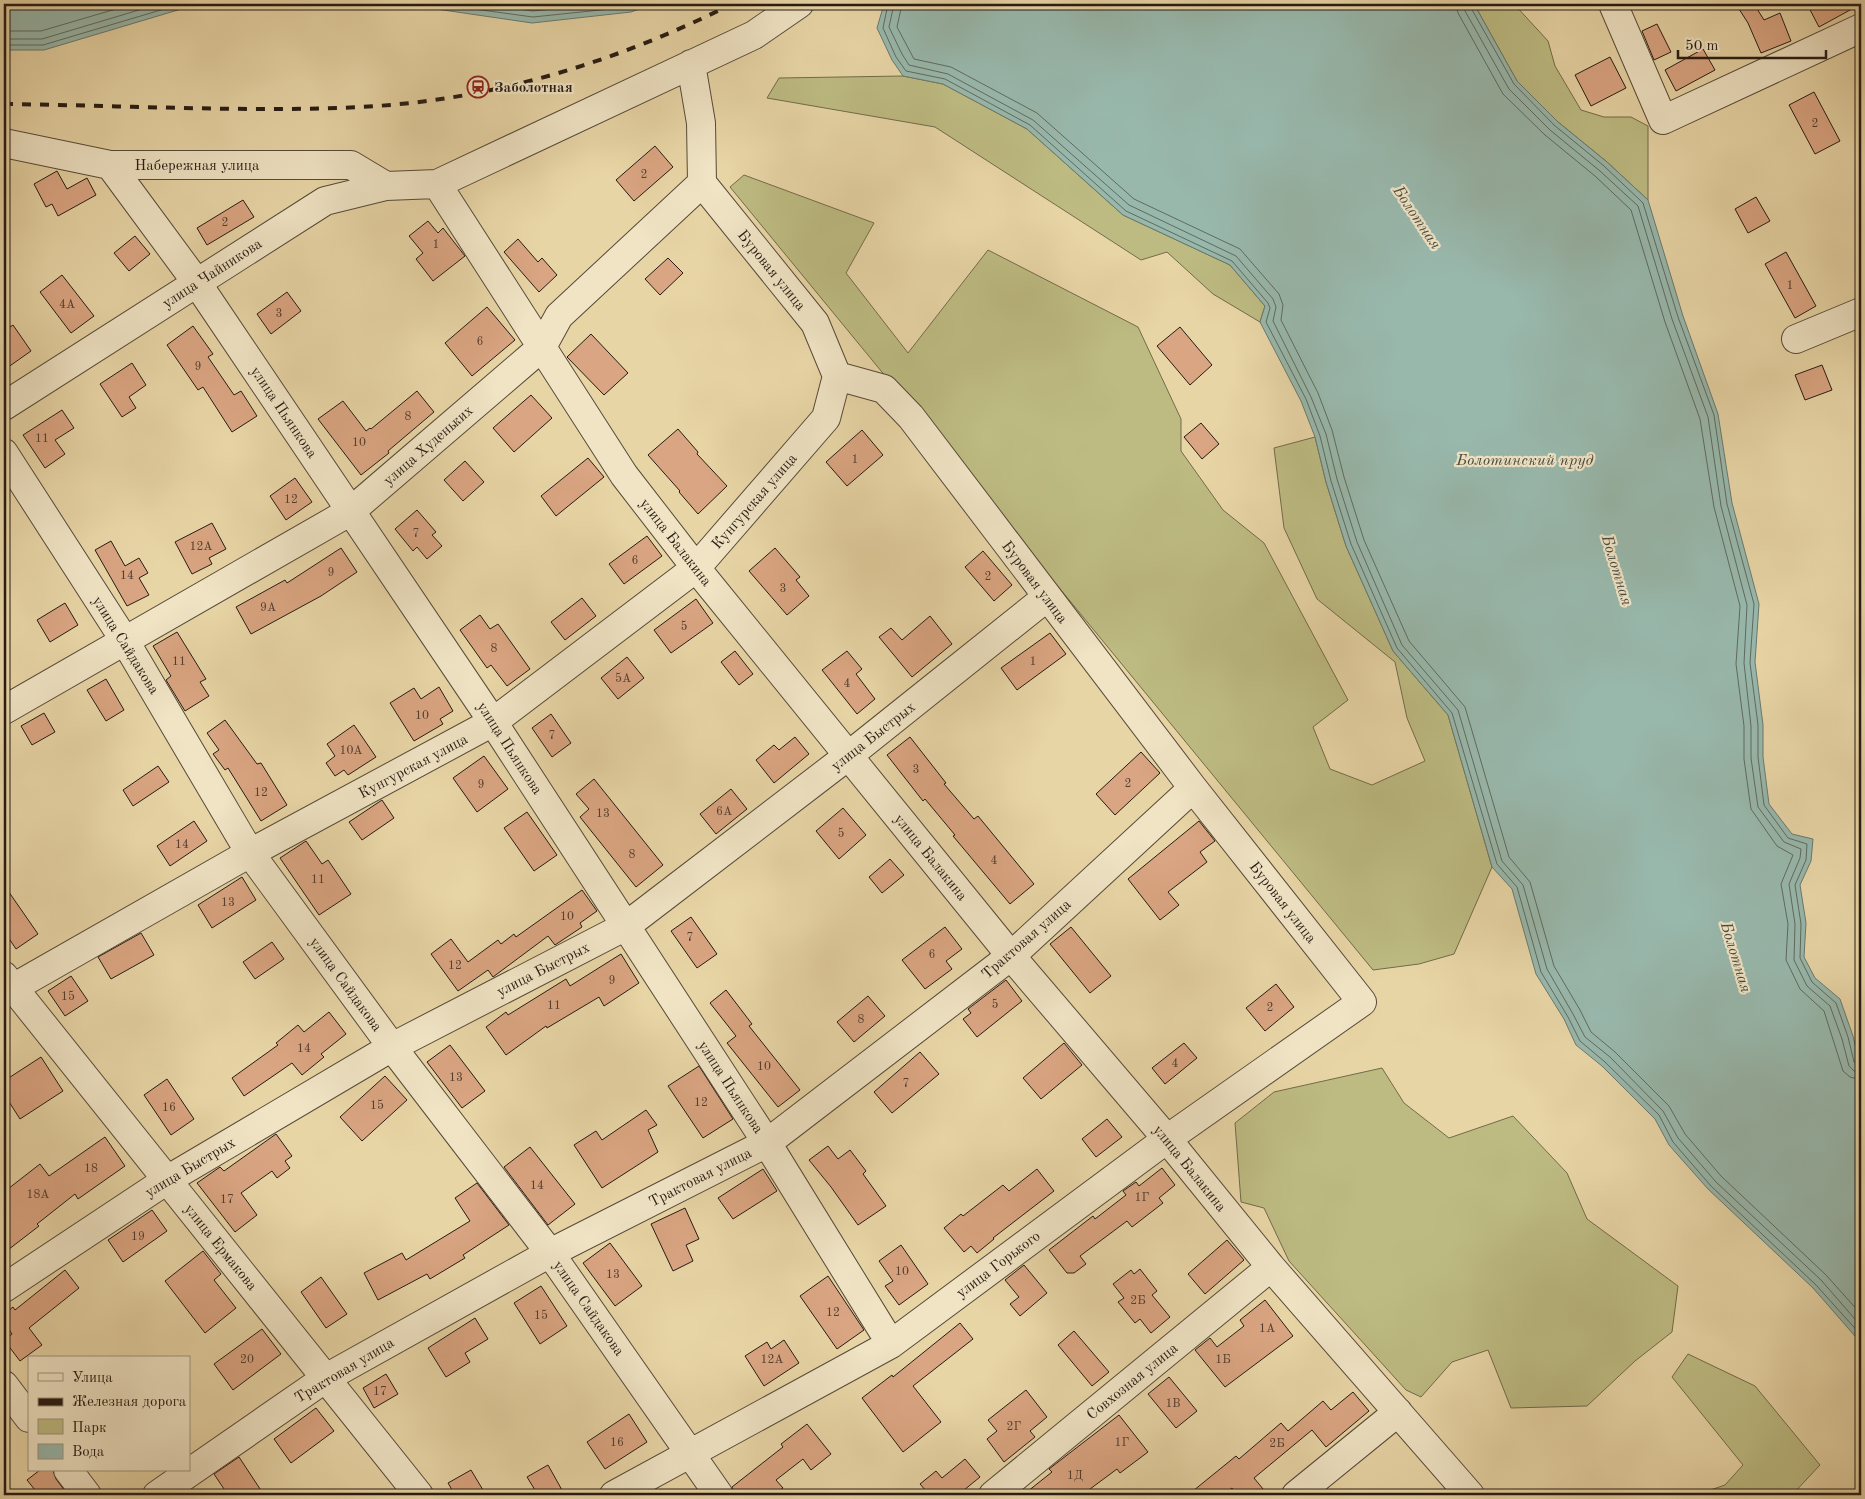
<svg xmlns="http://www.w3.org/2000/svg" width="1865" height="1499" font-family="'Old Standard TT',serif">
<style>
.green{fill:#bdbb82;stroke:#726b4a}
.water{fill:#98b8ac;stroke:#6a796f}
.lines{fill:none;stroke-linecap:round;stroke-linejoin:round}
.shore{stroke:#5f6a60;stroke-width:1}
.building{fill:#daa582;stroke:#261b13}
.minor-casing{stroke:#564a38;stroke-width:30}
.minor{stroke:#f0e4c5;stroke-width:28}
.rail{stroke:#261b13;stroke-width:4;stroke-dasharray:9 9;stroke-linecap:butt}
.labels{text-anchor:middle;stroke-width:4.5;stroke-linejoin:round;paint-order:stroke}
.number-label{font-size:12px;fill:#533e2f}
.poi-label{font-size:15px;font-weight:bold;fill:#261b13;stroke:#f0e4c5;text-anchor:start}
.street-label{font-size:15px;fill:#261b13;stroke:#f0e4c5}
.water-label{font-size:16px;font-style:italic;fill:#484a41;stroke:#f0e4c5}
</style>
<rect width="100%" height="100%" fill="#e8d5a6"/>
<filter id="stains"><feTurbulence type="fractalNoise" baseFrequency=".004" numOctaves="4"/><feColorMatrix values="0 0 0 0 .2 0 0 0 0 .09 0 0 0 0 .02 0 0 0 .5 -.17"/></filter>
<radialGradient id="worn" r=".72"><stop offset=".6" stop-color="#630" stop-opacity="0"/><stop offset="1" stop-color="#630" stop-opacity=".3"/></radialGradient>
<path class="green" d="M1474,4H1514L1548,41L1555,66L1581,110L1604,117H1631L1648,126V200L1607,162L1558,122L1517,81Z
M903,76L943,84L1027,129L1123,215L1230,265L1265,306L1260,322L1213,294L1167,252L1141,260L935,127L767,98L779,78Z
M744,175L874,223L846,273L908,353L988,250L1138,327L1181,419V451L1223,510L1264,543L1348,700L1313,727L1330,769L1372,785L1425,761L1407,718L1395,662L1317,599L1284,528L1274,448L1315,437L1326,482L1346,546L1393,651L1448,715L1492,867L1454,954L1419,964L1373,970L730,187Z
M1382,1068L1404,1103L1449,1138L1513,1116L1567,1173L1587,1219L1678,1286L1672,1332L1635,1361L1587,1406L1511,1408L1488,1350L1452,1362L1421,1397L1406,1390L1289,1261L1264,1208L1241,1202L1235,1123L1274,1092Z
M1688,1354L1755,1386L1820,1465L1792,1495H1696L1725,1485L1743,1465L1672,1377Z"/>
<path class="water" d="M4,4H198L44,50H4Z
M402,4H653L631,12L532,23Z
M884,4H1474L1517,81L1558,122L1607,162L1648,200L1683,316L1718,414L1732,503L1759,604L1755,662L1763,725V757L1769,804L1792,834L1813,839L1811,861L1800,885L1806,923L1804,957L1815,978L1840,999L1853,1036L1861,1071V1343L1813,1288L1708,1189L1669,1145L1655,1119L1602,1066L1576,1045L1564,1019L1536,974L1512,889L1492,867L1448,715L1393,651L1346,546L1326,482L1315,437L1301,401L1260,322L1265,306L1230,265L1123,215L1027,129L943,84L903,76L892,60L877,28Z"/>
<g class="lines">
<path class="shore" d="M437,4L533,17L629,7L639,4
M481,4L533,11L604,4
M888,4L883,28L896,57L906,71L945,79L1030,125L1126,211L1232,261L1268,303L1270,308L1266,322L1306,399L1320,436L1331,481L1351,544L1397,648L1452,713L1497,864L1517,887L1541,972L1568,1017L1580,1041L1605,1062L1659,1115L1673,1142L1711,1186L1816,1285L1861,1335
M894,4L889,27L902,54L909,65L948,74L1033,120L1129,205L1236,256L1273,299L1276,307L1273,321L1311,397L1326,434L1337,479L1357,542L1402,645L1458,710L1502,861L1523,885L1547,969L1573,1014L1585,1037L1610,1057L1663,1111L1678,1138L1716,1182L1821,1280L1861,1326
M902,4L897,27L914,59L951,67L1037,113L1134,199L1240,249L1279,294L1283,305L1281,320L1318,393L1332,430L1344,477L1364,540L1409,641L1465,707L1509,857L1530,882L1554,966L1580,1010L1591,1032L1615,1052L1669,1106L1685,1134L1721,1176L1826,1275L1861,1314
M1456,4L1458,13L1503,94L1545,135L1595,176L1631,210L1665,322L1700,419L1714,507L1740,606L1736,664L1744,726V759L1751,809L1777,846L1793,855L1781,884L1788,924L1786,960L1800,989L1824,1011L1843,1071L1850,1077L1861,1080
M1464,4L1465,11L1509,89L1550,130L1600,171L1638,206L1672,319L1708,417L1721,506L1747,605L1744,663L1751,726V758L1758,807L1784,842L1801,849L1800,858L1789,884L1795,924L1794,960L1807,986L1830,1006L1842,1039L1849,1066L1854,1071L1861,1072
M1470,4L1471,8L1514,84L1554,125L1604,166L1643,203L1678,317L1714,415L1727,504L1754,604L1750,663L1758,725V757L1764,805L1788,838L1807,844L1806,860L1795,885L1801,924L1800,958L1812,982L1836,1003L1848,1037L1854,1062L1857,1065L1861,1066
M4,31H41L133,4
M4,39H42L159,4
M4,45H43L181,4"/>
</g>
<path class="building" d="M1747,4H1754L1764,20L1780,13L1791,41L1761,53L1748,23L1739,9Z
M1807,4H1861L1819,27Z
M1657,24L1671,52L1654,60L1642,31Z
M1703,49L1715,70L1676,91L1665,70Z
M1610,57L1626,88L1591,106L1575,75Z
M1814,92L1840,141L1815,154L1789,105Z
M655,146L673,167L634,201L616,180Z
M57,171L67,189L87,178L96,195L58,216L52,204L46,207L34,184Z
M1756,197L1770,221L1748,233L1735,209Z
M243,200L254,217L207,245L197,228Z
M428,221L438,233L443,228L465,256L433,281L416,259L423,253L409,236Z
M135,236L150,254L129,271L114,253Z
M518,239L538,262L542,258L557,275L539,292L504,252Z
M1786,252L1816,306L1795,318L1765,264Z
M668,258L683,273L660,295L645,279Z
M62,275L94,316L71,333L40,292Z
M287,292L301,311L271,334L257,314Z
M487,307L515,340L472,376L445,343Z
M13,325L31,351L4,370V331Z
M193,326L213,354L208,357L234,395L241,391L257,416L232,432L203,387L198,390L167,345Z
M1180,327L1212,365L1190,385L1157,346Z
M591,334L628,373L604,395L567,357Z
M132,363L146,385L129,397L136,408L122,417L100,384Z
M1822,365L1832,390L1805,400L1795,375Z
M417,391L434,412L388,451L389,453L361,475L318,419L343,401L366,431L370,428L371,429Z
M531,395L552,418L514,452L493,428Z
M62,410L74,428L55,440L65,454L45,468L23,435Z
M1201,423L1219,444L1202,459L1184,437Z
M678,429L698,452L697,454L727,486L698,514L679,492L680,491L648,455Z
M862,430L883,455L847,486L826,462Z
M588,458L604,477L556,516L541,496Z
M465,461L484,482L463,501L444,480Z
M295,478L312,502L286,520L270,496Z
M417,510L436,532L432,535L442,546L427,559L417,547L413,551L395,529Z
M212,523L226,549L209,558L212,564L192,574L175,542Z
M647,536L662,556L624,584L609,564Z
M111,541L125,566L139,558L148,573L139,578L149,595L127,606L95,550Z
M341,548L357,572L321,596L251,634L236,607L285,580L287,583Z
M775,548L800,577L796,580L809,596L787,615L749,571Z
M983,551L1012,585L994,601L965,567Z
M582,598L596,616L565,640L551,622Z
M696,599L713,623L671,653L654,630Z
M65,603L78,625L50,642L37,620Z
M480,615L490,629L498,624L530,669L507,686L491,665L487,668L460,630Z
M930,616L952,644L912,677L879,637L891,628L902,640Z
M177,632L206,679L200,682L209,696L185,711L166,680L171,676L153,646Z
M1050,633L1066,654L1017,690L1001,668Z
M735,651L753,674L739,685L721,662Z
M847,651L862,669L856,674L875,699L857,714L822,670Z
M627,657L644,678L618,699L601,678Z
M106,679L124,710L106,721L87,690Z
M439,687L453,711L440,719L443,724L414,741L390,703L414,688L421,699Z
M44,713L55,732L32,745L21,726Z
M551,714L571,743L552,757L532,728Z
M225,720L257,764L261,763L287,805L261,821L228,768L225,770L213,754L219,750L207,733Z
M354,725L376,757L348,775L344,770L335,776L326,763L335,756L327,744Z
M795,737L809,754L774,783L756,760L774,745L779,750Z
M910,737L946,783L944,784L974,819L978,816L1034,884L1010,904L953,836L955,835L925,799L923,801L887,755Z
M1141,752L1160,773L1115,815L1096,794Z
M484,756L508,789L477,812L453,778Z
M158,766L169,782L133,806L123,790Z
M594,779L663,865L636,887L580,817L589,809L576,794Z
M731,789L747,809L716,834L700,814Z
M382,800L394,818L362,840L349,822Z
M843,808L866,835L839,859L816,831Z
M527,812L557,855L534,871L504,828Z
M194,821L207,841L170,866L157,846Z
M1199,821L1215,841L1200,852L1207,862L1168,892L1179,905L1160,920L1128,879Z
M306,841L322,864L328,860L351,894L319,915L280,858Z
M890,859L904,875L882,893L869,877Z
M242,877L256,900L212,928L198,905Z
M4,885L38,934L16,949L4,931Z
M582,890L597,911L580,923L582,927L555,945L548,936L493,977L488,970L458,991L431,954L451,939L468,962L498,940L501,944L514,934L516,937Z
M691,917L717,954L697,968L671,931Z
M945,927L962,949L946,961L952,969L925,989L902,960Z
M1071,927L1111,976L1090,993L1050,944Z
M141,933L154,955L111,979L98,957Z
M272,942L284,959L255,979L243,962Z
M621,954L639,983L604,1006L599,997L547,1028L546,1026L506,1055L486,1027L506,1012L508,1015L566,979L570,986Z
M71,976L88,1001L65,1016L48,991Z
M1006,980L1022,1001L977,1037L963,1019L971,1013L968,1009Z
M1276,984L1294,1007L1265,1031L1246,1008Z
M726,990L752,1024L749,1026L800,1090L778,1107L727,1043L736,1036L710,1003Z
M868,996L885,1016L854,1042L837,1022Z
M329,1012L346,1034L321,1054L324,1057L302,1075L292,1063L244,1096L232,1078L278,1045L276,1043L298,1025L304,1032Z
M1064,1043L1082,1065L1041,1099L1023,1078Z
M1184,1043L1197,1058L1165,1084L1152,1068Z
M450,1045L485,1091L462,1108L427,1062Z
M920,1052L939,1074L892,1113L874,1092Z
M41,1057L63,1091L20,1119L4,1094V1081Z
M699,1066L733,1119L703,1138L668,1086Z
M385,1076L407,1100L362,1141L340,1117Z
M167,1079L194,1119L171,1135L144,1095Z
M646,1110L657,1125L648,1130L658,1152L602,1188L574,1145L596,1131L602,1140Z
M1107,1119L1122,1137L1096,1157L1082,1139Z
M276,1134L292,1156L285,1161L290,1168L277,1178L272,1171L241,1193L257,1215L235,1232L197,1183L220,1167L224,1171Z
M105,1137L125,1166L78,1199L75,1194L37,1224L39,1226L4,1253V1192L40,1164L49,1176Z
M828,1146L838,1159L850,1150L866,1171L863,1174L886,1206L858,1225L831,1187L809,1160Z
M530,1147L575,1204L548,1225L504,1167Z
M1162,1168L1175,1185L1159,1198L1163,1203L1132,1227L1127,1221L1080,1256L1086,1264L1074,1273H1067L1049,1250L1093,1216L1095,1219L1126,1195L1123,1191L1136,1182L1139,1186Z
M763,1169L777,1191L733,1219L718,1198Z
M1037,1169L1054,1191L993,1238L994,1239L977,1253L971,1246L964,1252L944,1228L961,1214L963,1216L1003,1185L1009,1191Z
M477,1183L509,1225L463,1255L465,1258L430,1279L427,1274L378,1300L364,1273L402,1253L406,1260L470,1221L455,1198Z
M685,1208L699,1239L686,1245L693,1261L673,1271L651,1224Z
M152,1210L167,1231L123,1262L108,1240Z
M1227,1240L1244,1260L1205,1294L1188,1274Z
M610,1243L642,1286L615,1306L583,1263Z
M901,1245L928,1284L899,1305L885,1286L893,1281L879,1261Z
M203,1251L221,1274L214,1280L236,1308L205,1333L165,1281Z
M1024,1265L1047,1293L1020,1316L1010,1304L1019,1297L1005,1280Z
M1140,1269L1157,1291L1152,1295L1170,1317L1151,1333L1140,1319L1135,1323L1118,1302L1124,1298L1113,1284L1131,1270L1134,1274Z
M65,1270L79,1288L29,1328L42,1345L20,1361L4,1340L12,1334L4,1322V1314L13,1307L15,1310Z
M828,1276L864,1330L837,1349L800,1296Z
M321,1277L347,1314L326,1328L301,1292Z
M541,1286L567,1326L540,1344L514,1303Z
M1265,1300L1293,1336L1225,1387L1195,1350L1210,1338L1217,1347L1244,1326L1240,1320Z
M475,1318L488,1339L465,1353L470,1362L446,1377L428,1348Z
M960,1323L973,1339L913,1386L941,1422L903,1452L862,1398L892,1375L893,1377Z
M262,1329L281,1354L233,1390L214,1364Z
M1074,1331L1109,1372L1092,1386L1058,1345Z
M784,1340L799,1363L764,1386L745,1356L767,1342L771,1349Z
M386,1374L398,1394L374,1408L363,1388Z
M1169,1377L1197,1411L1176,1428L1148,1394Z
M1026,1390L1047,1417L1030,1431L1035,1437L1004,1462L987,1439L997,1431L988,1420Z
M1353,1392L1369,1411L1326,1447L1312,1430L1254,1478L1268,1495H1237L1232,1488L1223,1495H1188L1236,1456L1239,1459L1281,1423L1288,1431L1323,1401L1331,1410Z
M316,1408L334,1431L291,1463L274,1439Z
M629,1414L647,1442L605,1469L587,1442Z
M1119,1415L1148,1452L1120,1473L1117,1469L1082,1495H1023L1052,1472L1049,1469Z
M807,1424L831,1454L811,1470L803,1459L776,1480L783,1488L774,1495H734L732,1487L783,1447L781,1444Z
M239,1457L264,1495H228L214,1474Z
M965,1459L980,1477L958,1495H921L926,1491L920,1484L936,1471L942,1478Z
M548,1465L562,1490L552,1495H538L527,1477Z
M40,1470H53L56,1479L68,1495H39L27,1480Z
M471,1470L486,1495H455L448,1483Z"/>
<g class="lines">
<g class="minor-casing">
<path id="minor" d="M1613,4L1663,120L1861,28
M4,143L110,165H351L386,186
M110,165L197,283L493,722L767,1143L891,1344
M437,184L624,475L696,568L1011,956L1167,1139L1271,1267L1470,1495
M1796,339L1861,312
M4,406L325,201L386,186L437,184L754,35L799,4
M4,453L125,641L250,853L392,1047L550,1253L719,1495
M4,710L351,511L542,347L559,316L702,183L701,123L691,64
M4,976L419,1495
M4,993L250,853L493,722L696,568L826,418L837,376
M4,1288L167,1180L392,1047L626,926L848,756L1047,597
M4,1385L29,1418
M68,1470L87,1495
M157,1495L326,1378L550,1253L767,1143L1011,956L1193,788
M614,1495L891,1344L1167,1139L1362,1002L1193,788L911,417L884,389L837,376L815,323L702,183
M993,1495L1271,1267
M1296,1495L1398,1412"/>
</g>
<use href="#minor" class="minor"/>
<path class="rail" d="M4,104C92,105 180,109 268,109C321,109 374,108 427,101C534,87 636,52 732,4"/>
</g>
<defs>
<g id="station-ring" transform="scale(1.125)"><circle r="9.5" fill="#f0e4c5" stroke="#8f2418" stroke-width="1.5"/><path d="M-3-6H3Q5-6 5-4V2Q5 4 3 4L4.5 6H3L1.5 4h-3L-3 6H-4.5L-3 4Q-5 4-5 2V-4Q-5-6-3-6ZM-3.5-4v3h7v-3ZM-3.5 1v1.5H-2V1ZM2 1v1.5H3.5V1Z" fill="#8f2418"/></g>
</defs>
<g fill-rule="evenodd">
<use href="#station-ring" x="478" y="87"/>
</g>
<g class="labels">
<g class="number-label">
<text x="1815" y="127">2</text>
<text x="644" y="178">2</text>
<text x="225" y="226">2</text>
<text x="436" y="248">1</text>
<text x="1790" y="289">1</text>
<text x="67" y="308">4А</text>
<text x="279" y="317">3</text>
<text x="480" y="345">6</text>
<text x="198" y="370">9</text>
<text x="408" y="420">8</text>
<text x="42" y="442">11</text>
<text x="359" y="446">10</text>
<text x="855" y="463">1</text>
<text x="291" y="503">12</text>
<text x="416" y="537">7</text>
<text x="201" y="550">12А</text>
<text x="635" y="564">6</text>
<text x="331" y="576">9</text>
<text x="127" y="579">14</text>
<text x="988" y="580">2</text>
<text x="783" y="592">3</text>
<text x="268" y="611">9А</text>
<text x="684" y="630">5</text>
<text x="494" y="652">8</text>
<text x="179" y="665">11</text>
<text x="1033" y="665">1</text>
<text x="623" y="682">5А</text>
<text x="847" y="687">4</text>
<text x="422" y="719">10</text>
<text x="552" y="739">7</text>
<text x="351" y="754">10А</text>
<text x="916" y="773">3</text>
<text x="1128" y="787">2</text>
<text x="481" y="788">9</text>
<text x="261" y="796">12</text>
<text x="724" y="815">6А</text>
<text x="603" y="817">13</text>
<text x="841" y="837">5</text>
<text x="182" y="848">14</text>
<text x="632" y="858">8</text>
<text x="994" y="864">4</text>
<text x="318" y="883">11</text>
<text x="228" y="906">13</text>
<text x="567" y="920">10</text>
<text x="690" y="941">7</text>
<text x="932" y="958">6</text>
<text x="455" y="969">12</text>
<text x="612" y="984">9</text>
<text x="68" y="1000">15</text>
<text x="995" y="1008">5</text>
<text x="554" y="1009">11</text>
<text x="1270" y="1011">2</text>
<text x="861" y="1023">8</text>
<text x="304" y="1052">14</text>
<text x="1175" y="1067">4</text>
<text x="764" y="1070">10</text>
<text x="456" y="1081">13</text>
<text x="906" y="1087">7</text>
<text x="701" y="1106">12</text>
<text x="377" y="1109">15</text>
<text x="169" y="1111">16</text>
<text x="91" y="1172">18</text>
<text x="537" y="1189">14</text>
<text x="38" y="1198">18А</text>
<text x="1142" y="1201">1Г</text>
<text x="227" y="1203">17</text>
<text x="138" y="1240">19</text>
<text x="902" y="1275">10</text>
<text x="613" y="1278">13</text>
<text x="1138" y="1304">2Б</text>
<text x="833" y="1316">12</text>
<text x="541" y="1319">15</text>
<text x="1267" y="1332">1А</text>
<text x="247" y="1363">20</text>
<text x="772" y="1363">12А</text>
<text x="1223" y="1363">1Б</text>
<text x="380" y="1395">17</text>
<text x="1173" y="1407">1В</text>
<text x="1014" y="1430">2Г</text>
<text x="617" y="1446">16</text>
<text x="1122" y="1446">1Г</text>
<text x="1277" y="1447">2Б</text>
<text x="1075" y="1479">1Д</text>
</g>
<g class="poi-label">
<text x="494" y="92">Заболотная</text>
</g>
<g class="street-label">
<text x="197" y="170">Набережная улица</text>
<text transform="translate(772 270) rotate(51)" y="5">Буровая улица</text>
<text transform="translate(212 273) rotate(-33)" y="5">улица Чайникова</text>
<text transform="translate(284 412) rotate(56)" y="5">улица Пьянкова</text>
<text transform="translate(428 445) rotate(-41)" y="5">улица Худеньких</text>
<text transform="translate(754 501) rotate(-49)" y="5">Кунгурская улица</text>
<text transform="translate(676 542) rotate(52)" y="5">улица Балакина</text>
<text transform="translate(1035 582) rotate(53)" y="5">Буровая улица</text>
<text transform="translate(126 645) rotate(58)" y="5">улица Сайдакова</text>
<text transform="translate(873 736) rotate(-38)" y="5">улица Быстрых</text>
<text transform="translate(510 748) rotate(57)" y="5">улица Пьянкова</text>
<text transform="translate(413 766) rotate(-28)" y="5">Кунгурская улица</text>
<text transform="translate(931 857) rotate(51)" y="5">улица Балакина</text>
<text transform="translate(1283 902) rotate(52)" y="5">Буровая улица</text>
<text transform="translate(1026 939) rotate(-41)" y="5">Трактовая улица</text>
<text transform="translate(543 969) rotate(-27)" y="5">улица Быстрых</text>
<text transform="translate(346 984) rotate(54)" y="5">улица Сайдакова</text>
<text transform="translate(731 1087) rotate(57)" y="5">улица Пьянкова</text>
<text transform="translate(190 1167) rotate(-31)" y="5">улица Быстрых</text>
<text transform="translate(1190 1168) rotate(51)" y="5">улица Балакина</text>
<text transform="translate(700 1177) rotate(-27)" y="5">Трактовая улица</text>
<text transform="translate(221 1247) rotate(51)" y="5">улица Ермакова</text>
<text transform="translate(998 1264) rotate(-37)" y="5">улица Горького</text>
<text transform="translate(589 1308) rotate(55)" y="5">улица Сайдакова</text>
<text transform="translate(344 1370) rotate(-31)" y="5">Трактовая улица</text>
<text transform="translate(1132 1381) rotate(-39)" y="5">Совхозная улица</text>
</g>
<g class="water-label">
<text transform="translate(1418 217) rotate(56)" y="6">Болотная</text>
<text x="1525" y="465">Болотинский пруд</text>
<text transform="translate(1618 570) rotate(73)" y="6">Болотная</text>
<text transform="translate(1737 957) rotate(73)" y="6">Болотная</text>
</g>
</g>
<rect width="1865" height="1499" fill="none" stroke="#e8d5a6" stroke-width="20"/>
<rect x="5" y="5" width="1855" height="1489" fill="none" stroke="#261b13" stroke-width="2.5"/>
<rect x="10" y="10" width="1845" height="1479" fill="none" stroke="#261b13"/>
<rect x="28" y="1356" width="162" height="115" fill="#f0e4c5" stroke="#9f947e"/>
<rect x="38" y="1373" width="25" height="8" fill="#f0e4c5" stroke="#9f947e"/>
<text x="72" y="1382" font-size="15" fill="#261b13">Улица</text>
<rect x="38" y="1398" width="25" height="8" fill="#261b13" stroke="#9f947e"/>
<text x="72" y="1406" font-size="15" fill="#261b13">Железная дорога</text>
<rect x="38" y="1419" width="25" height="15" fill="#bdbb82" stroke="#9f947e"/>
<text x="72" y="1432" font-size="15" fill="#261b13">Парк</text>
<rect x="38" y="1444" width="25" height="15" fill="#98b8ac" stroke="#9f947e"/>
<text x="72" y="1456" font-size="15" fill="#261b13">Вода</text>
<path d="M1678 50v8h148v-8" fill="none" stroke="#261b13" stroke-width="2.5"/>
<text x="1685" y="50" font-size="15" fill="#261b13" stroke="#f0e4c5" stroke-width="4" paint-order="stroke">50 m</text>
<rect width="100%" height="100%" filter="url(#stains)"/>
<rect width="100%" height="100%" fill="url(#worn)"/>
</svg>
